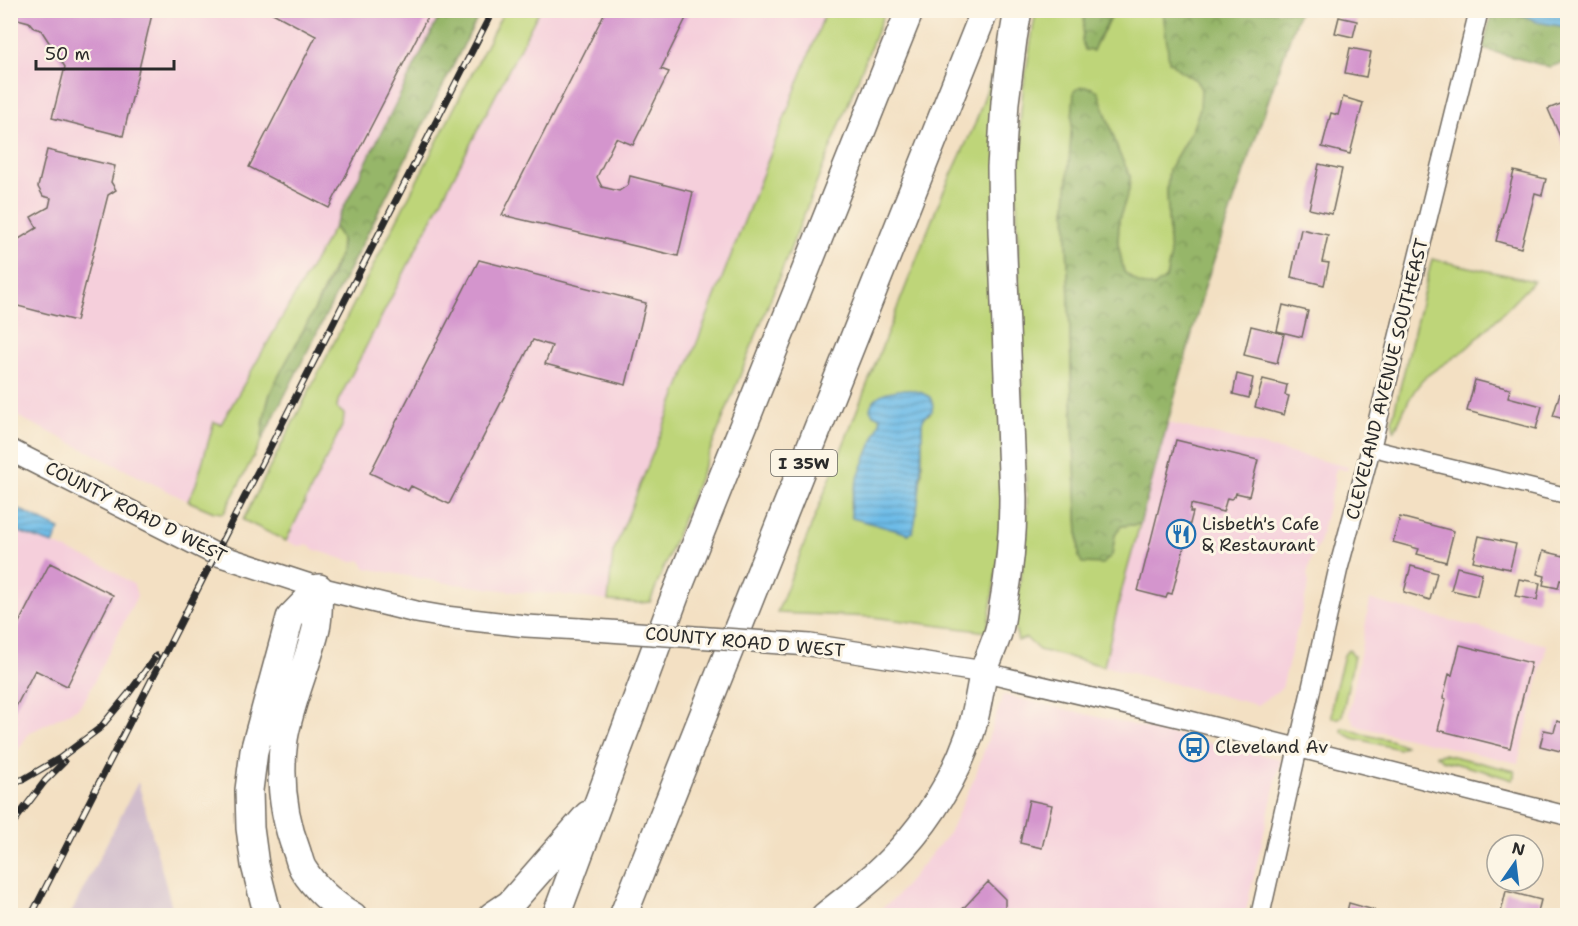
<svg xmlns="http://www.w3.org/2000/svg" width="1578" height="926" font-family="'Shantell Sans',sans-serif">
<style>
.built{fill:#f5cfdb}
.industrial{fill:#d1bdcc}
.green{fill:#bed579;stroke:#748052;stroke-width:1.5;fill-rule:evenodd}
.forest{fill:url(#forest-crowns);stroke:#60704a;stroke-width:1.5}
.water{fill:url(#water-rules);stroke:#4c748a;stroke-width:1.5}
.building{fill:#d495cd}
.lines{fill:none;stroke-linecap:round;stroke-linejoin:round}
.minor-casing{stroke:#716a60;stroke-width:18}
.tertiary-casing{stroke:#716a60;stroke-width:21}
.secondary-casing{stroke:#716a60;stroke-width:24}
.motorway-casing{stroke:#716a60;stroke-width:30}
.minor{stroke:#fff;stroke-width:15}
.tertiary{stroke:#fff;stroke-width:18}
.secondary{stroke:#fff;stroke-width:21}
.motorway{stroke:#fff;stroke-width:27}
.rail-casing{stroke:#2b2b2b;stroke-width:7}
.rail{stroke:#fcf5e5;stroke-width:4.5;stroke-dasharray:14;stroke-linecap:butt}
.secondary-bridge-casing{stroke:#716a60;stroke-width:24;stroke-linecap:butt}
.secondary-bridge{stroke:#fff;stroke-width:21}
.labels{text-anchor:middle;stroke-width:6;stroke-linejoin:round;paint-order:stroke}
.shield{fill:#fcf5e5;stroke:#6a6863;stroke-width:1.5}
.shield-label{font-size:16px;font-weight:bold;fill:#2b2b2b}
.street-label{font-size:18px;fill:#2b2b2b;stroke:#fcf5e5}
.poi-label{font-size:18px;fill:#2b2b2b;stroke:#fcf5e5;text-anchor:start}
</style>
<defs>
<pattern id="forest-crowns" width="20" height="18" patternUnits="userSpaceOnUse" patternTransform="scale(1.5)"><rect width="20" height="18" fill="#96b669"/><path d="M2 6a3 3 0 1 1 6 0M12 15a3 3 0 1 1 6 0" fill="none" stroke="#7b9457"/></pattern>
<pattern id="water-rules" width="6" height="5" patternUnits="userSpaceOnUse" patternTransform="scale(1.5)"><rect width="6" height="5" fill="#6dbce8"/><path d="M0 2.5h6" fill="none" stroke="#5a99bc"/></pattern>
</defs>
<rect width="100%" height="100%" fill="#fcf5e5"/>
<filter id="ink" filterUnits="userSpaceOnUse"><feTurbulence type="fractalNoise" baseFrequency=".0167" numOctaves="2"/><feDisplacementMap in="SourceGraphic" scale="12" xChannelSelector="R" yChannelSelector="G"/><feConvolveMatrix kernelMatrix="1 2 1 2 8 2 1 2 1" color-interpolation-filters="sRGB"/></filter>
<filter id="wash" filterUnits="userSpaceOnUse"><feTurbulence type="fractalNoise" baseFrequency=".008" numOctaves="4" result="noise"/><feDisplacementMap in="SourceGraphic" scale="24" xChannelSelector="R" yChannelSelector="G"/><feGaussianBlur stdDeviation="1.35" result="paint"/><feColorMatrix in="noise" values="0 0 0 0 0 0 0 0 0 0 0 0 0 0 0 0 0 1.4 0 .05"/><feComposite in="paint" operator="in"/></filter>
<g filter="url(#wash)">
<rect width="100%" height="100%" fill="#f3e0c3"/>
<path class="built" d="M11,11H442L334,227L221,425L214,422L196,484L188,501L11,413Z
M539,11H826L698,340L613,553L608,601L559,594L518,592L448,583L402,575L366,568L360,560L352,562L313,549L308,545L298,546L286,541L343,424L337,408L338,401Z
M1168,423L1348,467L1347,470H1344L1337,468L1334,475L1335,479L1318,547L1313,552L1307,575L1309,583L1282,688L1257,705L1104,666L1123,585Z
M11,529L53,544L106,566L134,585L137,596L87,696L78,708L29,733L11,761Z
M1370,600L1547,645L1518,763L1360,727L1355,724L1349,714Z
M1003,695L1281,759L1245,915L870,916L894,899L949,833L975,777Z"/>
<path class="industrial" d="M138,782L174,915H70Z"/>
<path class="green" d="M504,11H539L338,401L337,408L344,414L343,424L286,541L243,520Z
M826,11H885L650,602L638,603L608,601L613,553L698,340Z
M1036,11H1085L1084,15L1092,51L1115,11H1163L1178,69L1196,80L1201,89V108L1193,128L1169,170L1167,190L1170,259L1166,278L1154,287L1140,284L1124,272L1118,244L1119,219L1129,190L1130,176L1119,153L1104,108L1066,204L1072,399L1079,557L1112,555L1115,535L1121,526L1140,524L1123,585L1104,666L1039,650L1026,638L1018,641L1014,624L1027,533V501L1021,362L1016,168L1023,89Z
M1004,40L1002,534L987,632L873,617L777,613L941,197L975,124ZM872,413L929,414L924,417L922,423V473L909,534L852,518L850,505L853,494L882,418Z
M334,227L341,238L340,253L314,310L270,393L263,424L262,440L224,513L214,512L188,501L196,484L214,422L221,424Z
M1432,259L1534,281C1512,303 1491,326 1468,347C1456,358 1440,365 1427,376C1412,389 1404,410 1396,428L1394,430L1392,420Z
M1348,650H1350L1354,656L1342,716L1339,718H1332V702L1344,655Z
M1342,728C1350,728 1358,733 1366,735C1379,738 1393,739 1405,746L1399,749L1353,738L1342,732Z
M1444,754L1515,771L1513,780L1484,771L1442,760L1436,755Z"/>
<path class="forest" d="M442,11H481L262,440C263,424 265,409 270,394C281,365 347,263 341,239C340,235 337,231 334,227Z
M1085,11H1115L1097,41L1093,51L1085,50L1082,41Z
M1163,11H1299L1205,286L1140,524L1121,526L1115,535L1112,555L1103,564L1082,563L1079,557L1072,399L1066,204L1074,91C1081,85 1090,86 1098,91L1119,153L1130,176L1129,190L1119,219L1118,244L1124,272L1140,284L1154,287L1166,278L1170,259L1167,190L1169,169L1193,128L1200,108L1201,89L1196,80L1178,69L1169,61Z
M1492,11H1520V13L1537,22L1567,27V61L1550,67L1483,49Z"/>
<path class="water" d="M1520,11H1567V27L1537,22L1520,13Z
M906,389L920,392L930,397L933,404L932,411L924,417L922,423C922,460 921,496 913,532L909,534L852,518C844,497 875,442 881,418L872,413L870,409C873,392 892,391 906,389Z
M10,505L60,529L53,544L11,529Z"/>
<g id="blocks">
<path class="building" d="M10,10H153L123,136L52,118L65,67L41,30L34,28L29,22L10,17Z
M267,10H431L329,208L249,167L316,36Z
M606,10H690L661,69L669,72L633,145L616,138L597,177L602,187L619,191L628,185L630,176L693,192L678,256L502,215Z
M1339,17L1357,21L1353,37L1335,33Z
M1350,48L1371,52L1366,77L1345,73Z
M1343,97L1363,103L1350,154L1322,147L1331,113L1338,115Z
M1568,101V147L1565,148L1548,109Z
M47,150L115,166L111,182L116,190L108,195L76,321L10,304V237L14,242L37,228L31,217L49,207L51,198L43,196L38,187Z
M1319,164L1342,169L1332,214L1309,209Z
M1514,171L1546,179L1542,195L1535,193L1521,248L1496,241Z
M1301,229L1328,235L1322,262L1329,263L1324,285L1291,277Z
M479,260L646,303L626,385L545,364L552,346L533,340L449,504L411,486L408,491L370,473Z
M1283,305L1308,311L1302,337L1277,331Z
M1251,326L1284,334L1277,363L1244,355Z
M1237,374L1253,378L1249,398L1233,394Z
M1263,379L1287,385L1285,395L1289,396L1284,415L1255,407Z
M1475,380L1510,389L1508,397L1542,406L1536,429L1467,411Z
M1560,393L1568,395V420L1553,416Z
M1176,440L1258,460L1249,496L1236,493L1235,496L1231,499L1227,498L1223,512L1191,504L1190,512H1193L1172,594L1168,593L1166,598L1138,591Z
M1400,517L1454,531L1446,562L1417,554L1419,549L1393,542Z
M1479,536L1516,544L1510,569L1473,561Z
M1543,551L1568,557V582L1560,580L1558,588L1543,585L1545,576L1537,574Z
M50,563L113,595L67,686L35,670L10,718V640Z
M1411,566L1437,573L1430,600L1404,592Z
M1457,567L1482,573L1477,596L1451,590Z
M1519,579L1540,583L1537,600L1515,596Z
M1460,645L1531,663L1510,748L1438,730L1446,699L1443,698L1449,674L1452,675Z
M1557,721L1568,724V753L1540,746L1544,730L1554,732Z
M1029,800L1052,805L1042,848L1020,843Z
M988,882L1005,899V916H956Z
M1506,891L1541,900L1537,916H1500Z
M1349,903L1374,910L1373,916H1346Z"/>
</g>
</g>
<g filter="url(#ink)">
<use href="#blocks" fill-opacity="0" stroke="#716a60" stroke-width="1.5"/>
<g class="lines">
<g class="minor-casing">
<path id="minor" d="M1371,448L1568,496"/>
</g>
<g class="tertiary-casing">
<path id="tertiary" d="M984,672L1184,719L1568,816
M1260,916L1338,570L1371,448L1479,10"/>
</g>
<g class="secondary-casing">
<path id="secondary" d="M10,450L215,554L319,588L416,612L445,617L526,626L580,629
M810,645L984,672"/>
</g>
<g class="motorway-casing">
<path id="motorway" d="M319,588C318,602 319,617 316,629C307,666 290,702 284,739C279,777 283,816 297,852C299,858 300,864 303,869C315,888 334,905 353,916
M268,916L255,865L250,828L249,790L254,751L290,618L319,588
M492,916L510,904L588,815
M556,916L675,596L910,10
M623,916L985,10
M825,916C847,898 871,881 891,860C927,824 953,782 970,734C977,714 979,692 984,671C988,658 994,646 998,633C1001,624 1002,615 1003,606C1010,570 1013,534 1013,497L1002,231L1001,167L1005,102L1013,39L1018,10"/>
</g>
<use href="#minor" class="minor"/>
<use href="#tertiary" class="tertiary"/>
<use href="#secondary" class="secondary"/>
<use href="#motorway" class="motorway"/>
<g class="rail-casing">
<path id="rail" d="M10,783L24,779L60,758L100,728L129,693L156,656
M10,827L45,781L64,762
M31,916L493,10"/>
</g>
<use href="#rail" class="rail"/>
<g class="secondary-bridge-casing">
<path id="secondary-bridge" d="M580,629L810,645"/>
</g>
<use href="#secondary-bridge" class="secondary-bridge"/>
</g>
</g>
<defs>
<g id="restaurant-ring" transform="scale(1.5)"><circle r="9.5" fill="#fcf5e5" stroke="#1f6fb2" stroke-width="1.5"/><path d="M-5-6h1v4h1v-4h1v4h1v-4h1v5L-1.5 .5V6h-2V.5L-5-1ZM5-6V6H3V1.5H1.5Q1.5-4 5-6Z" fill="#1f6fb2"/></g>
<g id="bus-ring" transform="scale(1.5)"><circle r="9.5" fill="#fcf5e5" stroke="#1f6fb2" stroke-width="1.5"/><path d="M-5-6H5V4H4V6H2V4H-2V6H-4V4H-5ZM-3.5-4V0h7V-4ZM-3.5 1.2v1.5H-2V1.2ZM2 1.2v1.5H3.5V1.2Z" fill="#1f6fb2"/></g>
</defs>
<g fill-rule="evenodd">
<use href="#restaurant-ring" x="1181" y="534"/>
<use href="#bus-ring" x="1194" y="747"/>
</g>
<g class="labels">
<rect class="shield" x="771" y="450" width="66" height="26" rx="4.5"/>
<g class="shield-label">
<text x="804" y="469">I 35W</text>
</g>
<g class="street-label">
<text transform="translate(1387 379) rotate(-76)" y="6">CLEVELAND AVENUE SOUTHEAST</text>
<text transform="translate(136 512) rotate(27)" y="6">COUNTY ROAD D WEST</text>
<text transform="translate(745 642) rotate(5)" y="6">COUNTY ROAD D WEST</text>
</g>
<g class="poi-label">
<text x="1202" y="530">Lisbeth's Cafe<tspan x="1202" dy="21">&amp; Restaurant</tspan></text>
<text x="1215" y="753">Cleveland Av</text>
</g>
</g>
<rect width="1578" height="926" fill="none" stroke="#fcf5e5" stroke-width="36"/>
<g transform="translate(1515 863) rotate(14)"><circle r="28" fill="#fcf5e5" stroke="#a8a49b" stroke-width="1.5"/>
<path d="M0-4.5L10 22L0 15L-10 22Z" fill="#1f6fb2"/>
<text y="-9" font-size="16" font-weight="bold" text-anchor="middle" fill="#2b2b2b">N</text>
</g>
<path d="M36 60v9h138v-9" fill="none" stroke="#2b2b2b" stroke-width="3"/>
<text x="45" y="60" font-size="18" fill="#2b2b2b" stroke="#fcf5e5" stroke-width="4.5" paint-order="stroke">50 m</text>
</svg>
